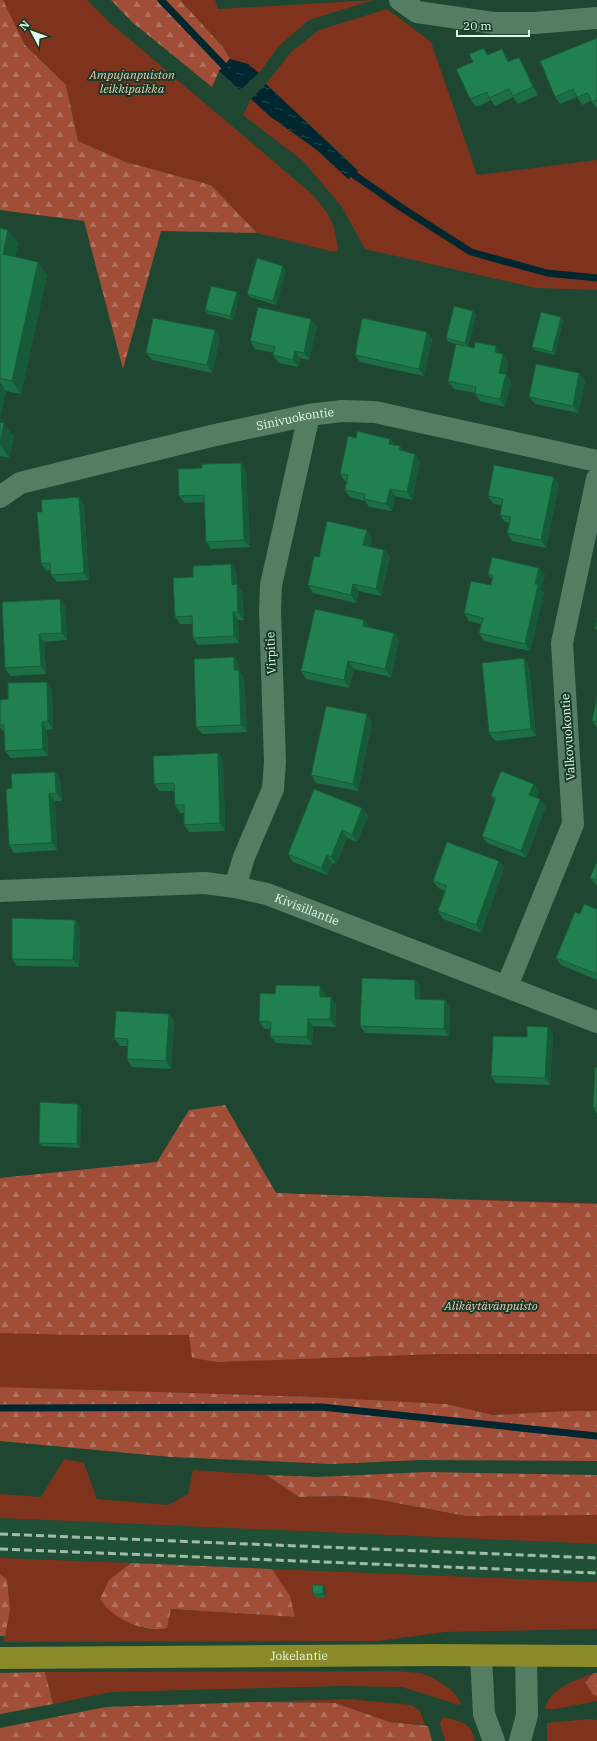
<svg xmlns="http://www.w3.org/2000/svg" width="597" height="1741" font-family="'IBM Plex Serif',serif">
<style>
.built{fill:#1f4f35}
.green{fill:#7f331d}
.forest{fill:url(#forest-firs)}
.water{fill:url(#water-ripples)}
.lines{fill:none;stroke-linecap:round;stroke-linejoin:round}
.stream{stroke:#00262f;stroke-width:7}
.minor{stroke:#547d64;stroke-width:22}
.major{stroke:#8a8b28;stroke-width:22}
.rail{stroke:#a1bcab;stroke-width:3;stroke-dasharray:8 4;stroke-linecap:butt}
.wall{fill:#1c6e46}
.shaded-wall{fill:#175a39}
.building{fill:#218051;stroke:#175a39}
.labels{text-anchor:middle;stroke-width:4;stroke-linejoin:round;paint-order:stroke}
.park-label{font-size:12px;font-style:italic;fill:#f6c6b9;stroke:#143b26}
.street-label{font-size:12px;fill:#e2f7e9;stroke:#143b26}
</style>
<defs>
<pattern id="forest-firs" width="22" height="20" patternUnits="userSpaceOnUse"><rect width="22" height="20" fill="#a04e37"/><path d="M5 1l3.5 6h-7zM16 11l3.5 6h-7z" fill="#b1715e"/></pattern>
<pattern id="water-ripples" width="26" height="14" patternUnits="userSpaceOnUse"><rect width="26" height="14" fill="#00262f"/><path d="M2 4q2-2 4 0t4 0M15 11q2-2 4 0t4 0" fill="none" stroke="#25464d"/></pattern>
</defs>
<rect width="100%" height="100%" fill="#1f4630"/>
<path class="built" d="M0,1518L597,1544V1582L0,1558Z"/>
<path class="green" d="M3,0H87L108,21L312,194C330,215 335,222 338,251H330L257,233L211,185L126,162L78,141L66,85L25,45Z
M180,0H215L218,9L374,0L309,20L279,46L259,73L248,64L230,59L223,47Z
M387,9L431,42L477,175L597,160V290L536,288L365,249L342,207L303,161L243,115L251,99L271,117L317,150L349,179L358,170L266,84L291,52L319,30Z
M0,1179L347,1196L597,1203V1411H563L493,1415L447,1404L317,1397L0,1387Z
M64,1459L84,1463L97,1499L168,1505L188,1494L193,1470L266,1475L299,1497L343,1496L375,1499L466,1516L597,1515V1544L0,1518V1494L41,1497Z
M0,1558L131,1563L109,1580L141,1628L159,1630L167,1628L171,1609L295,1617L290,1596L272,1569L597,1582V1629L445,1632L379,1641L4,1642L7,1579L0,1574Z
M398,1671C406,1672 416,1672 423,1674C434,1677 458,1692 461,1704L459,1705L402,1687L342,1686L111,1692L53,1704L45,1672Z
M594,1673L585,1682L593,1695L597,1696V1701L556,1709H545C549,1688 576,1680 594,1673Z
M349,1699L411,1705L420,1711L425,1725L390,1722L335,1703L259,1702Z
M443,1717C461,1722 470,1721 475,1741H445L440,1723Z
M590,1719L597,1720V1741H547V1723Z"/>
<path class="forest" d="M0,0H3L25,45L66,85L78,141L126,162L211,185L257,233L161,231L123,369L84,221L0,210Z
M111,0H180L223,47L230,59L219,71L212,87L132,22Z
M225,1105L276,1193L557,1203L597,1204V1354H436L217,1362L192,1358L189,1335H76L0,1333V1178L157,1162L189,1110Z
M0,1387L317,1397L447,1404L493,1415L563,1411H597V1461L421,1460L332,1464L171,1457L0,1441Z
M426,1472L597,1475V1515L466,1516L375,1499L343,1496L299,1497L266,1475L318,1477Z
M131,1563L272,1569L290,1596L295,1617L171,1609L167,1628C151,1633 126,1624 113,1613C108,1610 104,1604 100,1599L109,1580Z
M0,1574L7,1579L10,1610L5,1636H0Z
M45,1672L53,1704L0,1714V1673Z
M594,1673H597V1696L593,1695L585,1682Z
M259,1702L335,1703L390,1722L428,1726L432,1741H0V1728L106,1707Z"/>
<path class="water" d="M230,59L248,64L259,73L240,90L219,71Z
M266,84L358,171L348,179L317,150L271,117L251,99Z"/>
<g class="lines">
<path class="stream" d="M161,0L224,66
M353,174L402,208L471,252L547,273L597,278
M0,1408L322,1407L597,1436"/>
<g class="minor">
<path d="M400,0L417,12L493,23H534L597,18"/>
<path id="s1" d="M0,497L20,483L211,436L309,415L342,411L375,412L597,461"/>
<path d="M235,887L244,857L273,789L275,762L270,611L271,585L309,415"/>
<path id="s2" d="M0,891L205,883L235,887L267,894L597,1022"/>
<path d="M507,986L573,824L562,643L597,479"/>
<path d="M481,1656L484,1714L494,1741"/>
<path d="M520,1741L527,1715L526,1656"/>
</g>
<path class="major" id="s3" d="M0,1658L434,1655L597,1656"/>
<path class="rail" d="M0,1534L597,1558
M0,1549L597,1573"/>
</g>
<path class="wall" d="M597,38V109L591,101L582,105L577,97L560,104L555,97Z
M484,48L488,55L502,49L507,56L509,62L524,65L538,95L518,104L513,97L495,106L491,100L476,107L470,99L473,62Z
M0,228L18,243L15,256L47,275L21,394L6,391L0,417Z
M286,270L276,305L250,297L247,294Z
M239,296L233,320L208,314L205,310Z
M476,315L468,347L448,342L446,338Z
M563,320L555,355L535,350L532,347Z
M317,326L309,360L300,358L298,367L279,363L273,355L274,353L255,349L250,341Z
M215,330L220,338L212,373L152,360L146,353Z
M432,339L424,376L360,362L355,355Z
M501,353L503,354L508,361L506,374L511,382L505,407L480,401L475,393L454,389L448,381Z
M579,373L585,381L578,413L535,404L529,397Z
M0,422L14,436L9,458L0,456Z
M356,438L390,439L395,445L400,446L404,451L415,454L420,461L412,500L395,496L392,511L369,507L365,501L350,497L345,490L346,481H345L340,474Z
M246,470L250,547L211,549L206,542L205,502L185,503L179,496Z
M559,484L546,548L512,541L507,533L509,523L505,522L500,515L502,505L493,504L488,496Z
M79,497L84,505L89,580L57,582L51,575V570L46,571L41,563L42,512Z
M372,538L370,547L384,550L390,557L381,596L359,591L356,603L313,593L308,585L319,557Z
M231,564L236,572L237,584L242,592L244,620H238L239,643L198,645L193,638L192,624H180L175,617L193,577Z
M539,568L545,575L541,589L544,593L530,651L484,641L479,633L481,624L469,621L464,613L491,585L492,579L488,574Z
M65,606L67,640L44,642L46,674L10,676L5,668Z
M364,620L370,628L394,633L399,641L391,677L354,669L349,688L306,679L301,671Z
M234,657L239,664V671L244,678L247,732L202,734L196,727Z
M529,666L536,736L495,741L489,733Z
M52,689L53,729L47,730L48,756L11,758L5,751V733L0,727V700L8,699Z
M597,697V728L592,721Z
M372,722L358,791L316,783L311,775Z
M218,753L223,761L225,831L189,832L184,825V813H180L175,805V791H159L154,784Z
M55,772L60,779L62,801H55L57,850L14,853L9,845L12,788Z
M539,791L536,797L546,806L526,858L487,843L482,836L495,801L491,796Z
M362,808L368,816L357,842L347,838L336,864L332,863L327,875L293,862L288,854Z
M499,861L504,868L481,933L443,919L438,911L445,891L438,888L433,881Z
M597,861V886L596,885L590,878Z
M597,909V980L561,965L556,958L580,914Z
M75,920L80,927L79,967L17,966L12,959Z
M415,980L420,987V1000L450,1008L449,1036L365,1033L360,1026Z
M275,994H325V997L336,1004V1027L313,1026L312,1045L276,1043L270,1036L271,1029H264L259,1021Z
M169,1014L174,1021L171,1069L132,1067L127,1059L128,1046H120L114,1038Z
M553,1034L550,1085L496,1083L491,1076Z
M597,1067V1114L593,1107Z
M78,1104L81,1108L80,1148L42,1146L39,1143Z
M326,1589V1598H316L313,1594Z"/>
<path class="shaded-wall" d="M502,49L507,56L513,70L508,62Z
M519,57L524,65L538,95L533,87Z
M8,230L18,243L12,267L3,254Z
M38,262L47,275L21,394L12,381Z
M283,266L286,270L276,305L273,301Z
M237,292L239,296L233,320L230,316Z
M473,311L476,315L468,347L465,343Z
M561,317L563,320L555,355L552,352Z
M311,319L317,326L309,360L304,353Z
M215,330L220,338L212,373L207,365Z
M427,332L432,339L424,376L419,369Z
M496,346L501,354L495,352Z
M295,351L300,358L298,367L293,360Z
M503,354L508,361L506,374L511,382L505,407L500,399L499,373Z
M579,373L585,381L578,413L573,406Z
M0,382L6,391L0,417Z
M4,423L14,436L9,458L0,445Z
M390,439L395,446L389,444Z
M400,446L405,454L399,450Z
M415,454L420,461L412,500L407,492Z
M241,463L246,470L250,547L244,540Z
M554,477L559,484L546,548L541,540Z
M390,489L395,496L392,511L386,504Z
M79,497L84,505L89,580L84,573Z
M367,530L372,538L368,553L363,545Z
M384,550L390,557L381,596L376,589Z
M231,564L236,572L237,592L232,585Z
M539,568L545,575L541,589L544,593L530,651L525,644L535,584Z
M237,584L242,592L244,620L238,612Z
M353,584L359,591L356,603L351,595Z
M60,599L65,606L67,640L62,633Z
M233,612L238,620L239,643L234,636Z
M364,620L370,627L368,634L363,626Z
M394,633L399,641L391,677L385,669Z
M39,634L44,642L46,674L41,666Z
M234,657L239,664V671L244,678L247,732L241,725L234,670Z
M524,658L529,666L536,736L531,729Z
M348,661L354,669L349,688L344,680Z
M47,682L52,689L53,729L48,722Z
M367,714L372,722L358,791L353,784Z
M42,722L47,730L48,756L43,749Z
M218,753L223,761L225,831L220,823Z
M55,772L60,779L62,801L56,793Z
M534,784L539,791L535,802L529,795Z
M49,794L55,801L57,850L52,843Z
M540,799L546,806L526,858L521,851Z
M362,808L368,816L357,842L352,835Z
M342,830L347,838L336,864L331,857Z
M327,855L332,863L327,875L321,868Z
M499,861L504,868L481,933L476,925Z
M75,920L80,927L79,967L73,960Z
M415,980L420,987V1007L415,999Z
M320,986L325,994V1004L320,997Z
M331,997L336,1004V1027L330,1019Z
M445,1000L450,1008L449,1036L444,1029Z
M169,1014L174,1021L171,1069L166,1061Z
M308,1019L313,1026L312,1045L307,1037Z
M548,1027L553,1034L550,1085L545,1078Z
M78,1104L81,1108L80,1148L77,1144Z
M323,1585L326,1589V1598L323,1594Z"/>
<path class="building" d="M597,38V100L592,102L588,93L577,97L573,89L555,97L540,61Z
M484,48L487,55L502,49L508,62L519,57L533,87L513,96L509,89L489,98L487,92L470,99L456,69L473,62L469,54Z
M0,228L8,230L3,254L38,262L12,381L0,378Z
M257,258L283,266L273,301L247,294Z
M211,286L237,292L230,316L205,310Z
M454,306L473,311L465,343L446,338Z
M258,307L311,319L304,353L295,351L293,360L273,355L275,347L250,341Z
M541,312L561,317L552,352L532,347Z
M153,318L215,330L207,365L146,353Z
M362,318L427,332L419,369L355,355Z
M475,342L496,346L495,352L503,354L499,373L506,374L500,399L475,394L476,387L448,381L456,344L474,348Z
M536,364L579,373L573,406L529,397Z
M0,422L4,423L0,444Z
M357,431L390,439L389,444L400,446L399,450L415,454L407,492L390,489L386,504L364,499L365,494L345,490L348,475L340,474L348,436L356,438Z
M241,463L244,540L206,542L204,495L179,496L178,469L202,468V464Z
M494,465L554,477L541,540L507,533L511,517L500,515L503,499L488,496Z
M79,497L84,573L51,575L50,563H41L37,512H42L41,500Z
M327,521L367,530L363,545L384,550L376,589L353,584L351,595L308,585L314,556L319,557Z
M492,557L539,568L535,584L538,585L525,644L479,633L483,618L464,613L471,581L491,585L493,575L488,574Z
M231,564L232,585L237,584L238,612H233L234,636L193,638L192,616L175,617L173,578L193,577V566Z
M60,599L62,633L39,634L41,666L5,668L2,602Z
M315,609L364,620L363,626L394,633L385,669L348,661L344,680L301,671Z
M597,618V630L595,629Z
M234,657V670H239L241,725L196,727L194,659Z
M524,658L531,729L489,733L482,663Z
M47,682L48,722H42L43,749L5,751L4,725H0V700L8,699V683Z
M597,697V722L592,721Z
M326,706L367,714L353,784L311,775Z
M218,753L220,823L184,825V805H175L174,783L154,784L153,756Z
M501,771L534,784L529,795L540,799L521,851L482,836L496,798L491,796Z
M55,772L56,793L49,794L52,843L9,845L6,789L12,788L11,774Z
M314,789L362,808L352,835L342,830L331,857L327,855L321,868L288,854Z
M447,842L499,861L476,925L438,911L447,886L433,881Z
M597,861V880L590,878Z
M584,904L597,909V974L556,958L575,912L580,914Z
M12,918L75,920L73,960L12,959Z
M362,978L415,980V999L445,1000L444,1029L360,1026Z
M276,985L320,986V997H331L330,1019H308L307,1037L270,1036L271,1022L259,1021L260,993L275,994Z
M116,1011L169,1014L166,1061L127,1059L128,1039L114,1038Z
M527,1026L548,1027L545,1078L491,1076L493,1036L527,1037Z
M595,1067H597V1108L593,1107Z
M40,1102L78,1104L77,1144L39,1143Z
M312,1585H323V1594H313Z"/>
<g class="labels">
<g class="park-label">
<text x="132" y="79">Ampujanpuiston<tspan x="132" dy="14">leikkipaikka</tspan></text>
<text x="491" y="1310">Alikäytävänpuisto</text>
</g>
<g class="street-label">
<text dy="4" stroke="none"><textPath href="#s1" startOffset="307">Sinivuokontie</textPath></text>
<text transform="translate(271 653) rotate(-92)" y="4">Virpitie</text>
<text transform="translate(568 737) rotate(-94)" y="4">Valkovuokontie</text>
<text dy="4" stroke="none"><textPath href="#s2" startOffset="311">Kivisillantie</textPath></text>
<text dy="4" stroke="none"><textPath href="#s3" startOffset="299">Jokelantie</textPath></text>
</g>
</g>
<g transform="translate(32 32) rotate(311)" stroke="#143b26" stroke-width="3" paint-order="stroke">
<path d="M0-3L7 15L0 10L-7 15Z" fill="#e2f7e9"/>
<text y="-6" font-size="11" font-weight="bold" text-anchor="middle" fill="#e2f7e9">N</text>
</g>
<path d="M457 30v6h72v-6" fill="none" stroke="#e2f7e9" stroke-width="2"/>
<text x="463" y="30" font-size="12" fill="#e2f7e9" stroke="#143b26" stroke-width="3" paint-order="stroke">20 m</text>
</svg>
